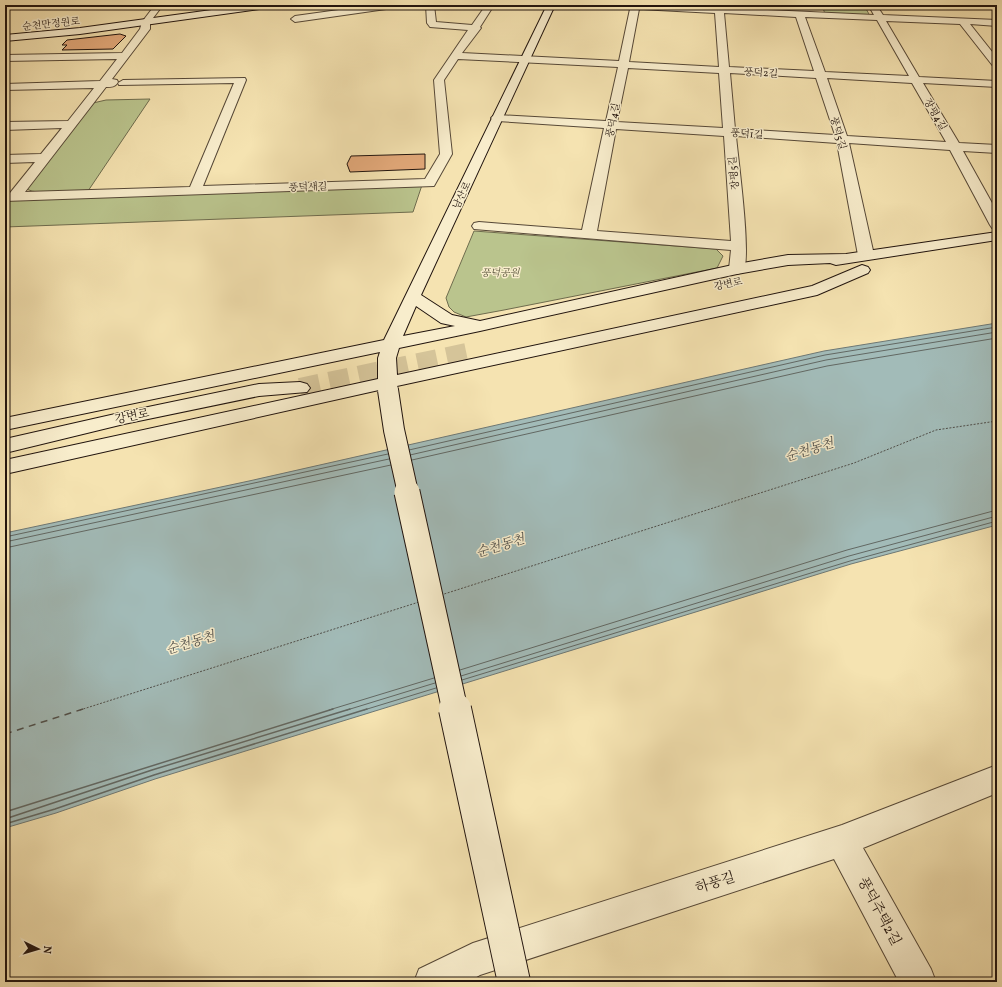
<svg xmlns="http://www.w3.org/2000/svg" width="1002" height="987" font-family="Vollkorn,'Noto Serif KR',serif">
<style>
.green{fill:#bac48d;stroke:#6e6c4e}
.water{fill:#a2bbb8;stroke:#6e7874}
.lines{fill:none;stroke-linecap:round;stroke-linejoin:round}
.shore-far1{stroke:#626863;stroke-width:1}
.shore{stroke:#626863;stroke-width:1.5}
.ferry-far1{stroke:#4e4e4a;stroke-width:1;stroke-dasharray:2 1.5;stroke-linecap:butt}
.ferry{stroke:#4e4e4a;stroke-width:1.5;stroke-dasharray:7 5.5;stroke-linecap:butt}
.building{fill:#e3a97a;stroke:#21140e}
.secondary-tunnel{stroke:#d5c499;stroke-width:20;stroke-dasharray:20 10;stroke-linecap:butt}
.street-casing{stroke:#564837;stroke-width:2}
.secondary-casing{stroke:#21140e;stroke-width:2}
.street{fill:#f8edcc;fill-rule:evenodd}
.secondary{fill:#f8edcc;fill-rule:evenodd}
.secondary-bridge-far2-casing{stroke:#21140e;stroke-width:22;stroke-linecap:butt}
.secondary-bridge-far1-casing{stroke:#21140e;stroke-width:27;stroke-linecap:butt}
.secondary-bridge-casing{stroke:#21140e;stroke-width:34;stroke-linecap:butt}
.secondary-bridge-far2{stroke:#f8edcc;stroke-width:20}
.secondary-bridge-far1{stroke:#f8edcc;stroke-width:25}
.secondary-bridge{stroke:#f8edcc;stroke-width:32}
.labels{text-anchor:middle;stroke-width:3;stroke-linejoin:round;paint-order:stroke}
.far-street-label{font-size:10px;fill:#21140e;stroke:#f8edcc}
.far-park-label{font-size:10px;font-style:italic;fill:#57523a;stroke:#f8edcc}
.street-label{font-size:12px;fill:#21140e;stroke:#f8edcc}
.water-label{font-size:13px;font-style:italic;fill:#4e4e4a;stroke:#f8edcc}
.near-street-label{font-size:14px;fill:#21140e;stroke:#f8edcc}
</style>
<rect width="100%" height="100%" fill="#f5e3b1"/>
<filter id="stains"><feTurbulence type="fractalNoise" baseFrequency=".005" numOctaves="4"/><feColorMatrix values="0 0 0 0 .2 0 0 0 0 .09 0 0 0 0 .02 0 0 0 .5 -.17"/></filter>
<radialGradient id="worn" r=".72"><stop offset=".6" stop-color="#630" stop-opacity="0"/><stop offset="1" stop-color="#630" stop-opacity=".3"/></radialGradient>
<path class="green" d="M822,5H864L870,16L825,14Z
M150,99L88,191C71,191 41,196 26,189L93,103L106,100Z
M422,185L413,212L5,227V200Z
M474,231L716,249L723,256L717,268L504,310L466,317L454,312L449,307L446,298Z"/>
<path class="water" d="M997,323V525L851,564L155,779L56,813L5,828V533L249,481L824,351Z"/>
<g class="lines">
<path class="shore-far1" d="M409,450L825,355L997,327
M410,455L826,360L997,332
M412,460L827,366L997,338
M5,537L388,454
M5,542L389,459
M5,548L391,465
M460,670L847,550L997,510
M461,676L849,556L997,516
M462,680L850,561L997,521
M329,710L434,678
M347,710L435,683
M364,710L436,688"/>
<path class="shore" d="M5,812L333,709
M5,819L152,770L350,709
M5,824L55,809L154,775L367,709"/>
<path class="ferry-far1" d="M441,595L854,463L936,430L997,421
M80,710L419,602"/>
<path class="ferry" d="M5,734L83,709"/>
</g>
<path class="building" d="M120,34L126,36L113,49L62,50L67,45H62L67,40Z
M425,154V169L350,172L347,164L351,156Z"/>
<g class="lines">
<path class="secondary-tunnel" d="M300,388L467,353"/>
<g class="street-casing">
<path id="street" d="M155,5H163L150,22V29L112,79L117,80L118,82C115,87 112,87 106,87L25,192L190,187L234,83L119,85L118,83L123,80L245,78L246,80L203,186L425,179L440,154L434,80L468,30L430,27L427,23L426,5H434L436,22L472,25L486,5H494L480,27L481,28L462,53L619,61L630,9L597,8L593,5H654L715,8V5H723L724,8L874,15L870,8L874,5L877,6L883,15L997,20V26L970,24L997,58V67L993,66L960,24L886,21L919,77L997,81V87L923,83L959,143L997,145V153L963,151L997,212V229L992,228L990,225L950,150L849,143L874,255L871,258L866,260L861,258L858,255L837,143L736,136C738,159 752,259 743,272L737,274L731,272L729,269L731,250L474,229L472,226L474,223L479,222L582,230L604,128L497,121L493,120L491,118L493,116L497,115L606,121L618,67L458,59L444,80L452,154L434,186L5,201V193H10L35,162L5,163V155L41,154L62,128L5,130V122L68,121L94,88L5,90V84L100,81L117,59L5,61V55L122,53L140,29L142,22ZM639,9L715,13L719,67L629,62ZM724,13L796,17L814,71L729,67ZM805,17L877,20L909,76L825,72ZM628,68L719,73L723,128L617,122ZM730,73L816,78L835,135L735,129ZM827,78L912,83L946,142L847,136ZM616,129L724,136L731,241L597,231Z
M375,5H397L393,8L295,22L291,19L295,16Z
M544,5H561L552,10H546Z
M997,765V793L863,848L931,969L936,982H899L834,859L480,975L468,982H414L419,969L473,943L842,825Z"/>
</g>
<g class="secondary-casing">
<path id="secondary" d="M248,5H270L266,8L80,34L5,41V35L80,28Z
M547,5H555L421,295L452,315L480,321L737,264L788,255L846,254L997,232V240L836,265L830,263L788,265L737,274L480,331L399,348L396,358L397,375L812,286L862,265L868,267L870,270L868,273L817,295L397,386L398,390L395,394L388,396L381,394L379,390L5,474V460L378,379V358L380,352L5,430V418L384,340ZM416,306L441,323L455,326L403,336Z
M300,382L307,384L310,388L307,392L259,396L124,424L5,453V439L124,412L259,384Z"/>
</g>
<use href="#street" class="street"/>
<use href="#secondary" class="secondary"/>
<g class="secondary-bridge-far2-casing">
<path id="secondary-bridge-far2" d="M388,390L394,430L408,493"/>
</g>
<g class="secondary-bridge-far1-casing">
<path id="secondary-bridge-far1" d="M407,492L455,710"/>
</g>
<g class="secondary-bridge-casing">
<path id="secondary-bridge" d="M455,709L514,982"/>
</g>
<use href="#secondary-bridge-far2" class="secondary-bridge-far2"/>
<use href="#secondary-bridge-far1" class="secondary-bridge-far1"/>
<use href="#secondary-bridge" class="secondary-bridge"/>
</g>
<g class="labels">
<g class="far-street-label">
<text transform="translate(51 23) rotate(-6)" y="4">순천만정원로</text>
<text transform="translate(761 72) rotate(3)" y="4">풍덕2길</text>
<text transform="translate(936 114) rotate(60)" y="4">장평4길</text>
<text transform="translate(612 120) rotate(-79)" y="4">풍덕4길</text>
<text transform="translate(747 133) rotate(4)" y="4">풍덕1길</text>
<text transform="translate(839 133) rotate(74)" y="4">풍덕5길</text>
<text transform="translate(733 173) rotate(-95)" y="4">장평5길</text>
<text transform="translate(308 186) rotate(-2)" y="4">풍덕새길</text>
<text transform="translate(461 195) rotate(-65)" y="4">남산로</text>
<text transform="translate(728 283) rotate(-12)" y="4">강변로</text>
</g>
<g class="far-park-label">
<text x="500" y="276">풍덕공원</text>
</g>
<g class="street-label">
<text transform="translate(132 416) rotate(-12)" y="4">강변로</text>
</g>
<g class="water-label">
<text transform="translate(809 449) rotate(-17)" y="5">순천동천</text>
<text transform="translate(500 545) rotate(-17)" y="5">순천동천</text>
<text transform="translate(190 642) rotate(-17)" y="5">순천동천</text>
</g>
<g class="near-street-label">
<text transform="translate(715 882) rotate(-18)" y="5">하풍길</text>
<text transform="translate(880 911) rotate(62)" y="5">풍덕주택2길</text>
</g>
</g>
<rect width="1002" height="987" fill="none" stroke="#f5e3b1" stroke-width="20"/>
<rect x="6" y="6" width="990" height="975" fill="none" stroke="#21140e" stroke-width="2"/>
<rect x="10" y="10" width="982" height="967" fill="none" stroke="#21140e"/>
<g transform="translate(38 949) rotate(95)" stroke="#f8edcc" stroke-width="3" paint-order="stroke">
<path d="M0-3L7 15L0 10L-7 15Z" fill="#21140e"/>
<text y="-6" font-size="11" font-weight="bold" text-anchor="middle" fill="#21140e">N</text>
</g>
<rect width="100%" height="100%" filter="url(#stains)"/>
<rect width="100%" height="100%" fill="url(#worn)"/>
</svg>
